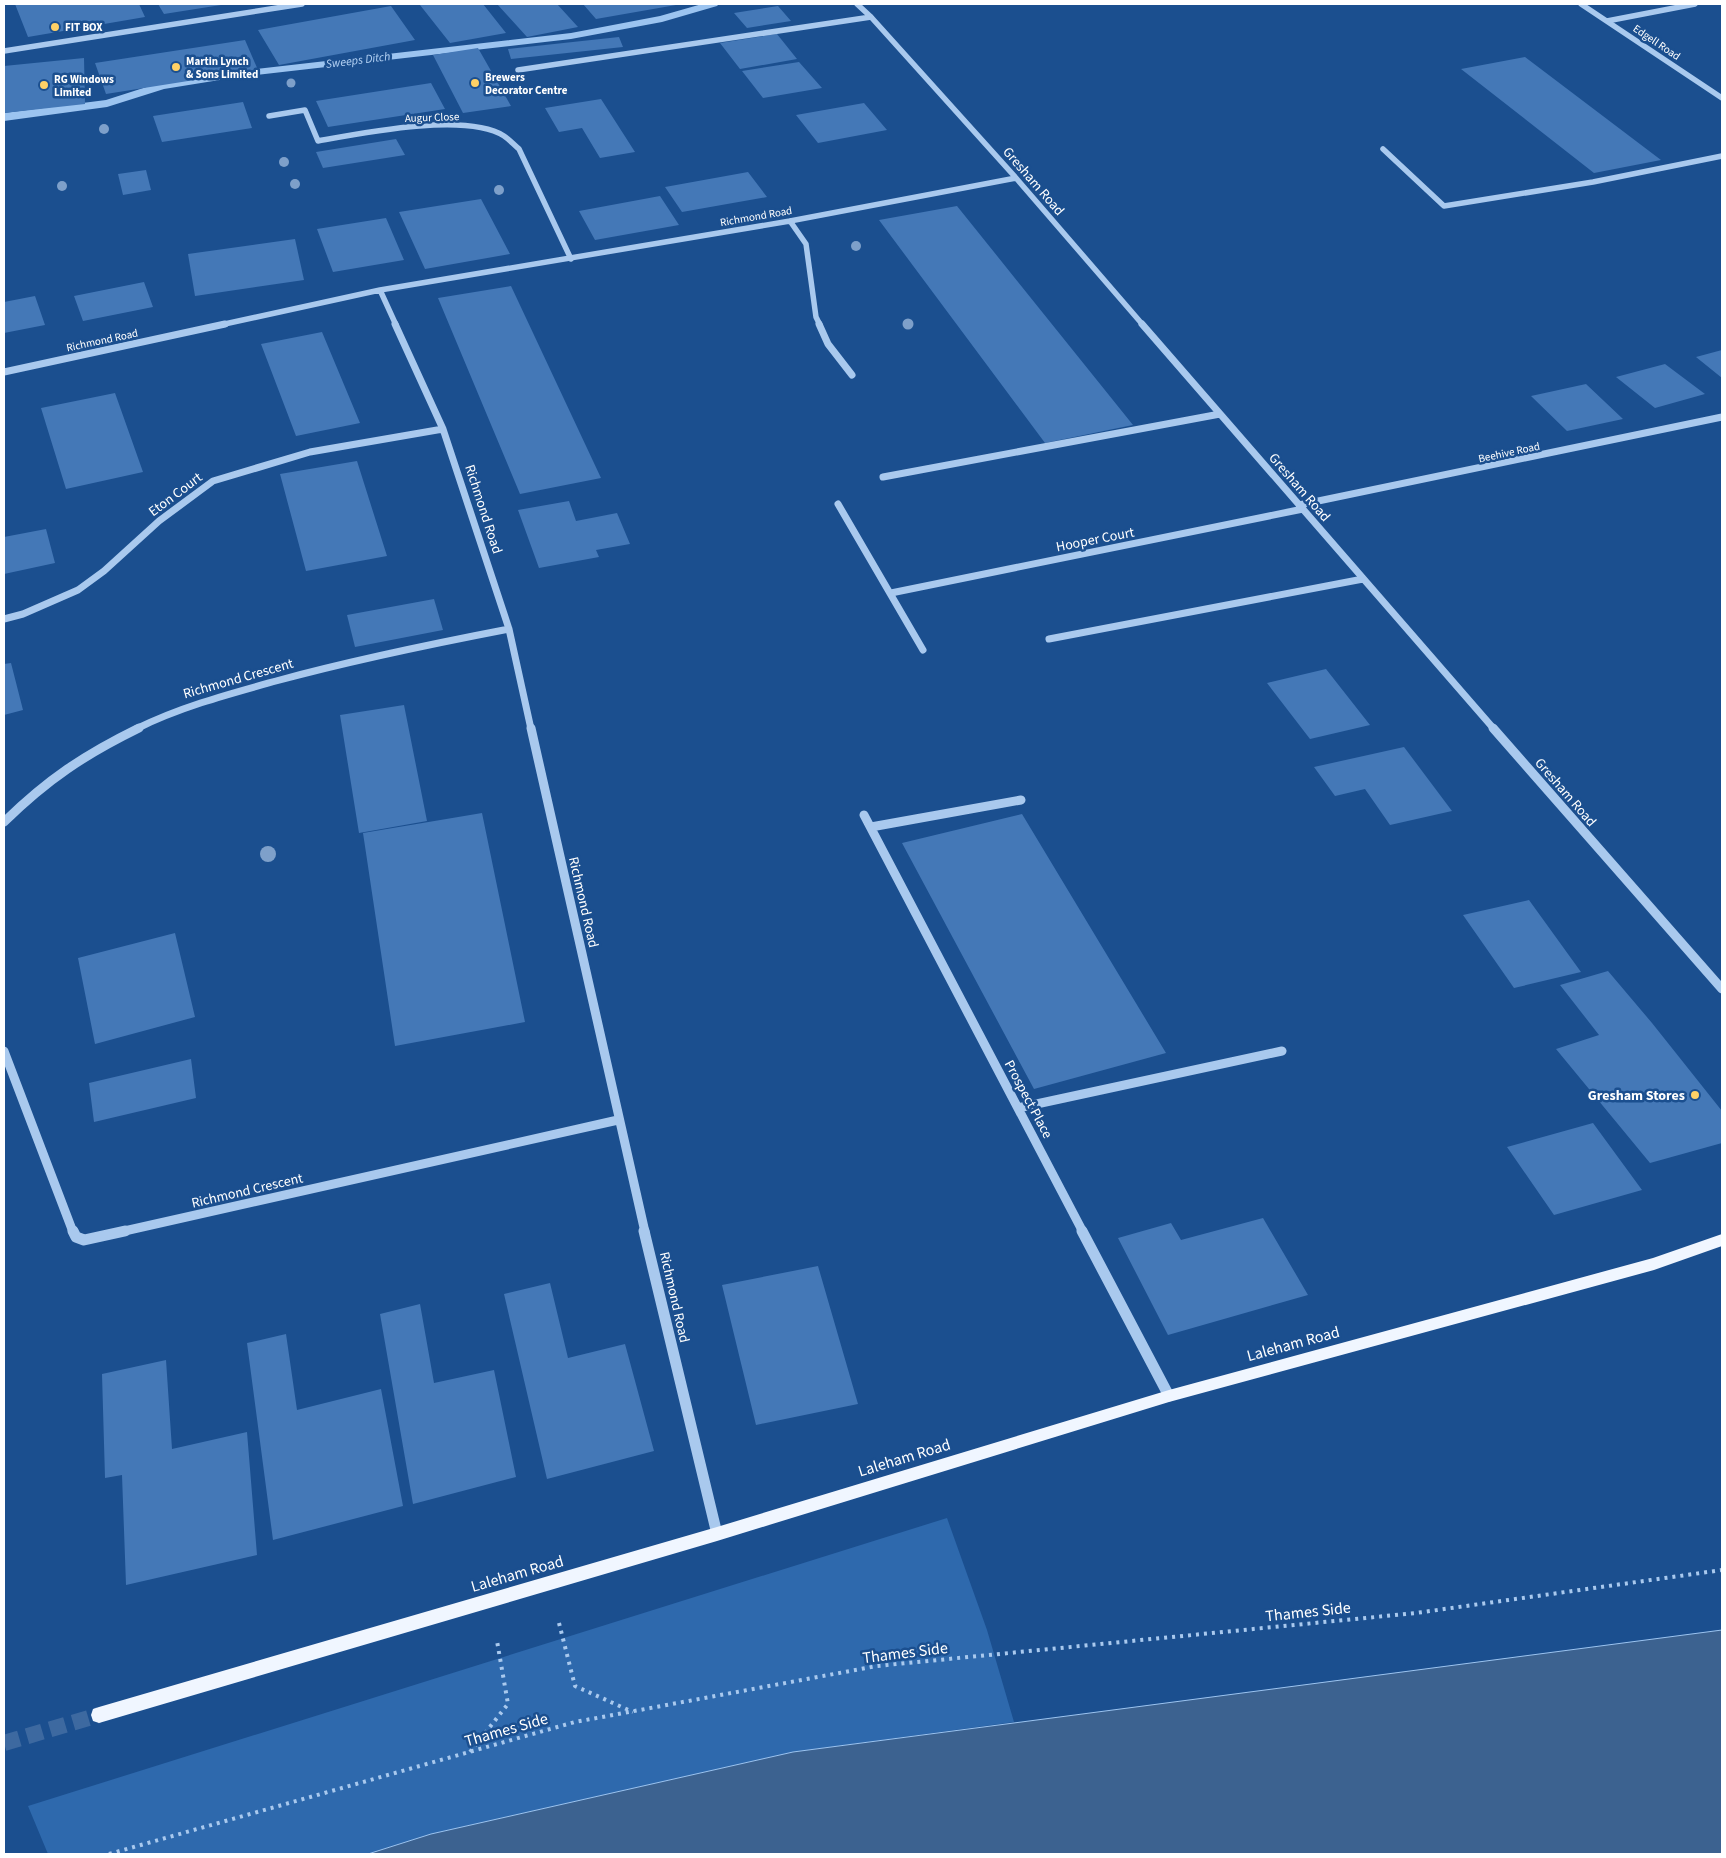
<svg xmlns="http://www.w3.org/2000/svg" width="1726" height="1858" font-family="'Source Sans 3',sans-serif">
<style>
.green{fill:#2e69ad}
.water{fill:#3c6290;stroke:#9cc4f0}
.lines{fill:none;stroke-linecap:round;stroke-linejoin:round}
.stream{fill:#9cc4f0;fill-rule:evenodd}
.building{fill:#4478b7}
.major-tunnel{stroke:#3d69a0;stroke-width:16;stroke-dasharray:16 8;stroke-linecap:butt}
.path{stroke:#a9c9ee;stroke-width:4;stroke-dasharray:3 5;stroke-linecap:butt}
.minor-far3{stroke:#a9c9ee;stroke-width:5.5}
.minor-far2{stroke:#a9c9ee;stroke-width:7}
.minor-far1{stroke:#a9c9ee;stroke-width:9}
.minor{stroke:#a9c9ee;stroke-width:11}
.major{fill:#f0f6ff;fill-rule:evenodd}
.tree{fill:#7ea0ca}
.poi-dot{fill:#ffd166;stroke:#1b4f8f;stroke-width:2}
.labels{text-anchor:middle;stroke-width:5;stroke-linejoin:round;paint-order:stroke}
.far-poi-label{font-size:11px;font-weight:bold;fill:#fff;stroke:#1b4f8f;text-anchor:start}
.far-street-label{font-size:11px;fill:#fff;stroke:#1b4f8f}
.far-water-label{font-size:12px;font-style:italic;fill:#b5d3f5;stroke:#1b4f8f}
.street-label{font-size:14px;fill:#fff;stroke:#1b4f8f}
.poi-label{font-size:14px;font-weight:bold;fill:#fff;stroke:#1b4f8f;text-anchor:end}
.near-street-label{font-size:16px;fill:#fff;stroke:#1b4f8f}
</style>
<rect width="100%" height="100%" fill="#1b4f8f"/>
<path class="green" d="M947,1518L987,1630L1014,1722L793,1752L431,1834L368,1854H48L28,1806Z"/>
<path class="water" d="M1722,1630V1854H368L431,1834L793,1752Z"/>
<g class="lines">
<path class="stream" d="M702,4H719L717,6L662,22L571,39L238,77L164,89L107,107L4,121V113L106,100L162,82L238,71L571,33L660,16Z"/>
</g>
<path class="building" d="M15,4H139L145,17L28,37Z
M158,4H221V5L164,14Z
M426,4H483L506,33L450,43L420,5Z
M497,4H557L578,27L527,37Z
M583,4H676V5L596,19Z
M391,6L415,40L279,65L258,30Z
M778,6L791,21L747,28L734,13Z
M777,34L797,59L740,69L720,43Z
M619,37L623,47L511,59L508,49Z
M245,40L258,70L106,94L95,63Z
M478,48L511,106L463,113L433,55Z
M1525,57L1661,160L1594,173L1461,69Z
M84,58L85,104L4,113V66Z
M799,62L822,88L763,98L742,71Z
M431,83L445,109L328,127L316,101Z
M601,99L635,152L600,158L582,128L559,132L545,108Z
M243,102L252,128L162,142L153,116Z
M864,103L887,130L818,143L796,115Z
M396,139L405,155L323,168L316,152Z
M146,170L151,190L123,195L118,174Z
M748,172L767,197L682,212L665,187Z
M660,196L679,225L595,240L579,211Z
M481,199L510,254L425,269L399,212Z
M957,206L1133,425L1045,443L879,220Z
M386,218L404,260L333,272L317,229Z
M295,239L304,280L195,296L188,254Z
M144,282L153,307L83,321L74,296Z
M511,286L601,478L520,494L438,298Z
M35,296L45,325L4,333V302Z
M322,332L360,423L296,436L261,344Z
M1722,350V378L1696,357Z
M1665,364L1705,394L1655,408L1616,377Z
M1586,384L1623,419L1567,431L1531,396Z
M115,393L143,472L66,489L41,408Z
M357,461L387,556L306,571L280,474Z
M569,501L576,521L617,513L630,544L596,550L599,557L539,568L518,510Z
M46,529L55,563L4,574V537Z
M434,599L443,630L355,647L347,615Z
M11,663L23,710L4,715V664Z
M1326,669L1370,725L1310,739L1267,683Z
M404,705L427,821L359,833L340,715Z
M1404,747L1452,811L1390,825L1365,789L1335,796L1314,767Z
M482,813L525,1022L395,1046L363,833Z
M1022,814L1166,1053L1034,1089L902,843Z
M1529,900L1581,972L1514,988L1463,915Z
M175,933L195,1017L95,1044L78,958Z
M1608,971L1652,1023L1722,1111V1143L1650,1163L1556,1049L1599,1035L1560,985Z
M191,1059L196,1098L94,1122L89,1083Z
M1593,1123L1642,1190L1554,1215L1507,1147Z
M1263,1218L1308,1295L1168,1335L1118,1238L1171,1223L1181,1240Z
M818,1266L858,1404L756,1425L722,1285Z
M550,1283L568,1358L625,1344L654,1451L547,1479L504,1294Z
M420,1304L434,1383L494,1370L516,1477L413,1504L380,1314Z
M286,1334L297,1410L381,1389L403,1506L273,1540L247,1343Z
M166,1360L172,1449L247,1432L257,1555L126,1585L122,1475L105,1478L102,1374Z"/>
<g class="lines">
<path class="major-tunnel" d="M4,1743L99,1715"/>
<path class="path" d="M559,1623L575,1686L633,1712
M470,1752L508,1704L497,1641
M109,1854L575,1722L877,1666L1416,1613L1722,1570"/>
<path class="minor-far3" d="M857,4L871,17L1016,178L1143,325
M1581,4L1722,98
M1607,21L1695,4
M4,51L302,4
M518,70L871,17
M269,116L305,110L318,141C362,133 466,112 504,136C510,140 514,145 519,149L571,259
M1383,149L1444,206L1593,182L1722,156
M790,221L806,244L816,317L820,325
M380,290L396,325
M220,325L380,290L790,221L1016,178"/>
<path class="minor-far2" d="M395,324L443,429L509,629L531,729
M819,324L828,344L852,375
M1142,324L1494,729
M4,372L225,324
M883,477L1220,414
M838,504L923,650
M1299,505L1722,417
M891,593L1303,509
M4,619L23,614L78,590L104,571L159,521L213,481L310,452L443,429
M1049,639L1363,579
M136,729C180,707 229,694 276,681C353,660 431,644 509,629"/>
<path class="minor-far1" d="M531,728L645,1232
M1493,728L1722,989
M864,815L1083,1232
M4,822C48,779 84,755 139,728
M871,827L1021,800
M4,1051L73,1232
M1018,1108L1282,1051
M120,1232L618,1120"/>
<path class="minor" d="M73,1231L76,1237L84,1240L125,1231
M644,1231L717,1534
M1082,1231L1169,1396"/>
<path class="major" d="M1722,1234V1246L1654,1270L1169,1402L717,1541L99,1723L93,1721L91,1715L93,1709L99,1707L717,1527L1169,1390L1653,1258Z"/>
</g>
<g class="tree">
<circle cx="291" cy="83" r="4.5"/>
<circle cx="104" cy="129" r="5"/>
<circle cx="284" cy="162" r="5"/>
<circle cx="295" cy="184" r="5"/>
<circle cx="62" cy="186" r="5"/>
<circle cx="499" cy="190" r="5"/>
<circle cx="856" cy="246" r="5"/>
<circle cx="908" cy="324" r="5.5"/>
<circle cx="268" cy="854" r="8"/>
</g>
<g class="poi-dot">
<circle cx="55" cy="27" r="5"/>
<circle cx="176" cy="67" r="5"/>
<circle cx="475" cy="83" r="5"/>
<circle cx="44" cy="85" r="5"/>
<circle cx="1695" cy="1095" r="5"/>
</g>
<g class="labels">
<g class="far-poi-label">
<text x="65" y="31">FIT BOX</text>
<text x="186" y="65">Martin Lynch<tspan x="186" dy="13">&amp; Sons Limited</tspan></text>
<text x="485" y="81">Brewers<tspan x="485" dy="13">Decorator Centre</tspan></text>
<text x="54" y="83">RG Windows<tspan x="54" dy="13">Limited</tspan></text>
</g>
<g class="far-street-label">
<text transform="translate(1657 42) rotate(34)" y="4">Edgell Road</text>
<text transform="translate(432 117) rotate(-2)" y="4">Augur Close</text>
<text transform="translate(756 216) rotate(-10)" y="4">Richmond Road</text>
<text transform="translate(102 340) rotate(-12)" y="4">Richmond Road</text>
<text transform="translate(1509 452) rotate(-12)" y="4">Beehive Road</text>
</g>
<g class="far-water-label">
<text transform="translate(358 60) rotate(-7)" y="4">Sweeps Ditch</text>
</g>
<g class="street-label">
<text transform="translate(1034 181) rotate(49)" y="5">Gresham Road</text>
<text transform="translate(1300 487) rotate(49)" y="5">Gresham Road</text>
<text transform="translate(175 494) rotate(-37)" y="5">Eton Court</text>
<text transform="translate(484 509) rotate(72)" y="5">Richmond Road</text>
<text transform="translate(1095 539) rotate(-11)" y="5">Hooper Court</text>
<text transform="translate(238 678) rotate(-16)" y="5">Richmond Crescent</text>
<text transform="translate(1566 792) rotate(49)" y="5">Gresham Road</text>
<text transform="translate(584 902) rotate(77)" y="5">Richmond Road</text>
<text transform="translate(1029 1099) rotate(62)" y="5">Prospect Place</text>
<text transform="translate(247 1190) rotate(-13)" y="5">Richmond Crescent</text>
<text transform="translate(675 1297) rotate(77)" y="5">Richmond Road</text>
</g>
<g class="poi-label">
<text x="1685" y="1100">Gresham Stores</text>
</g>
<g class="near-street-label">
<text transform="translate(1293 1343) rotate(-15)" y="6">Laleham Road</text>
<text transform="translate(904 1457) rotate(-17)" y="6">Laleham Road</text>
<text transform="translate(517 1573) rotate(-16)" y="6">Laleham Road</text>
<text transform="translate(1308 1611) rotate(-6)" y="6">Thames Side</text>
<text transform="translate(905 1652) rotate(-7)" y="6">Thames Side</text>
<text transform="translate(506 1729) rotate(-16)" y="6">Thames Side</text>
</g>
</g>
<rect width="1726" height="1858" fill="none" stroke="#ffffff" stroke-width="10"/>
</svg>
